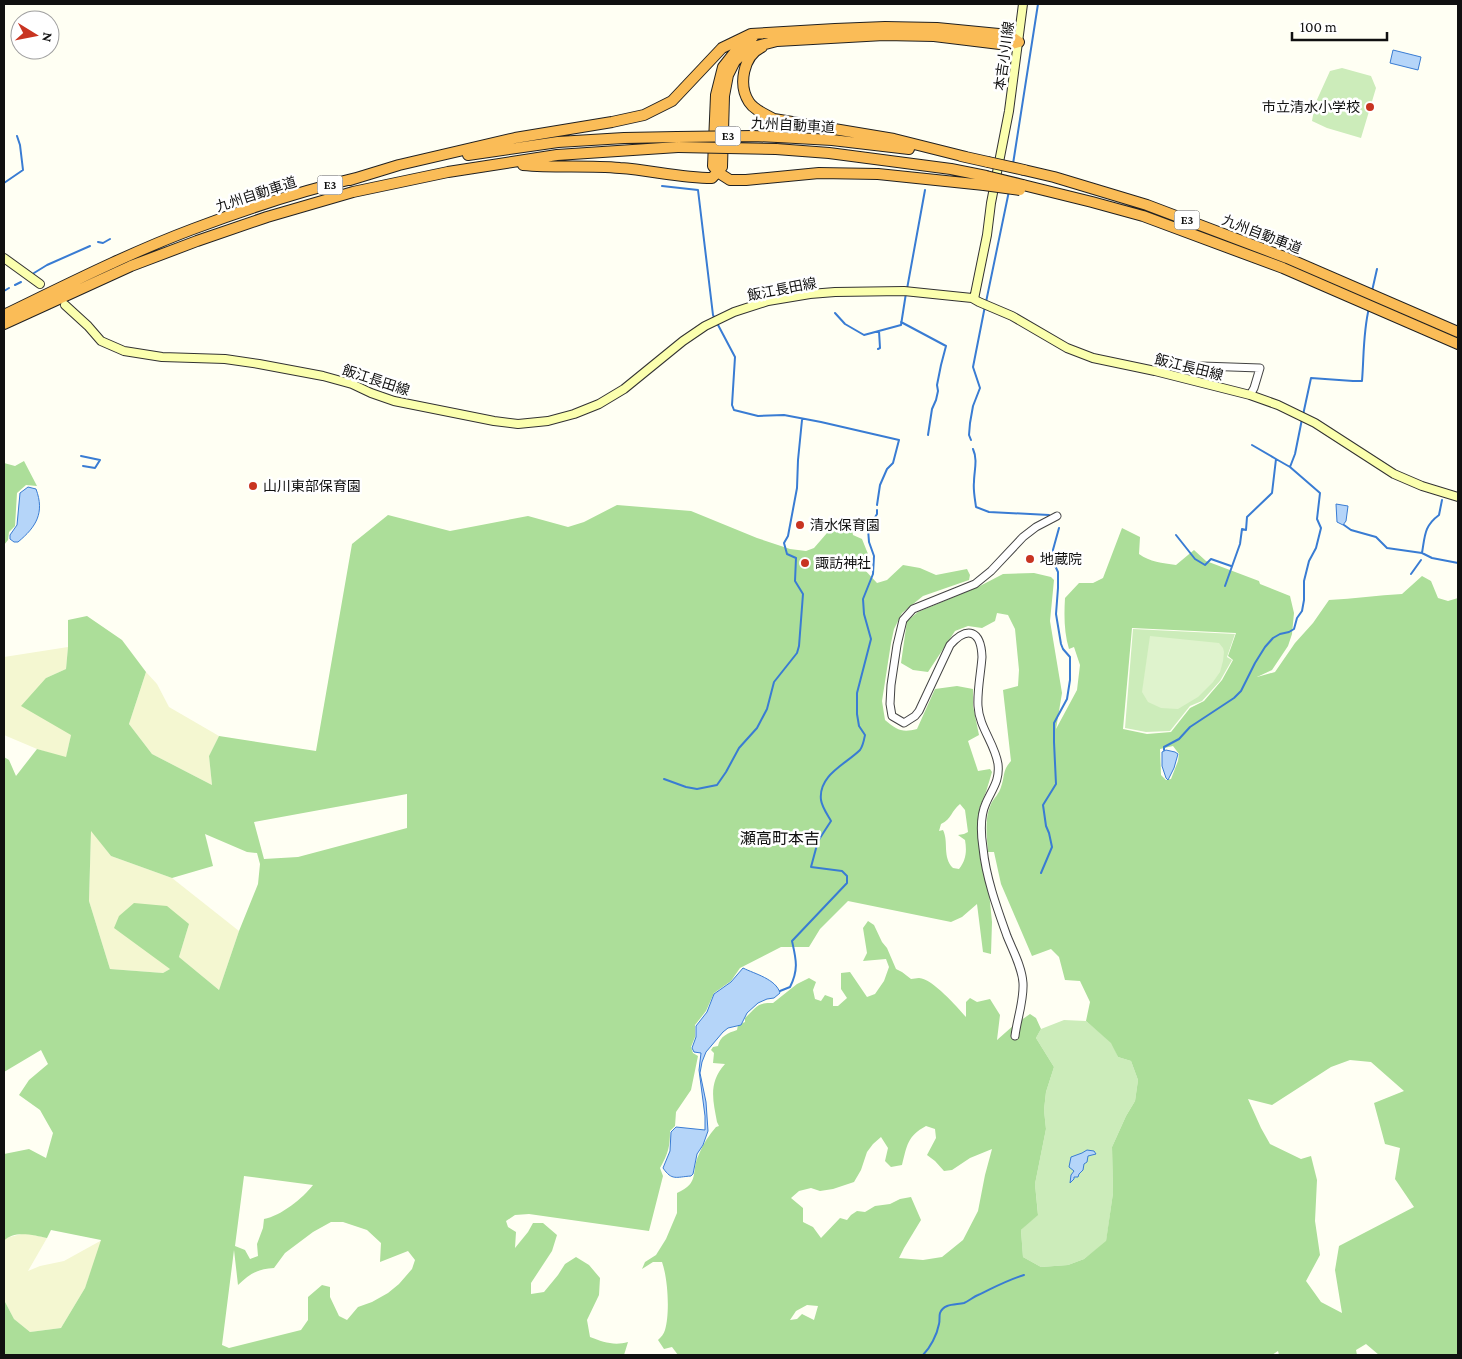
<svg xmlns="http://www.w3.org/2000/svg" width="1462" height="1359" font-family="'Crimson Pro','Noto Sans JP',serif">
<style>
.farmland{fill:#f4f7d1}
.green{fill:#ccecba}
.forest{fill:#acde99;fill-rule:evenodd}
.pitch{fill:#dff3cd}
.water{fill:#b5d5f9;stroke:#397cd3}
.lines{fill:none;stroke-linecap:round;stroke-linejoin:round}
.stream{stroke:#397cd3;stroke-width:2}
.tertiary-casing{stroke:#434343;stroke-width:9}
.secondary-casing{stroke:#323232;stroke-width:10}
.motorway-casing{stroke:#212121;stroke-width:12}
.tertiary{stroke:#fff;stroke-width:7}
.secondary{stroke:#fbffae;stroke-width:8}
.motorway{stroke:#fabc57;stroke-width:10}
.motorway-bridge-casing{stroke:#212121;stroke-width:12;stroke-linecap:butt}
.motorway-bridge{stroke:#fabc57;stroke-width:10}
.poi-dot{fill:#c83421;stroke:#fff;stroke-width:2}
.labels{text-anchor:middle;stroke-width:5;stroke-linejoin:round;paint-order:stroke}
.shield{fill:#fff;stroke:#585858;stroke-width:1}
.shield-label{font-size:12px;font-weight:bold;fill:#101010}
.street-label{font-size:14px;fill:#101010;stroke:#fff}
.poi-label{font-size:14px;fill:#101010;stroke:#fff;text-anchor:start}
.quarter-label{font-size:16px;fill:#101010;stroke:#fff}
</style>
<rect width="100%" height="100%" fill="#fffff3"/>
<path class="farmland" d="M68,647L66,669L46,678L71,735L66,758L37,749L4,735V657Z
M146,672L157,684L169,707L219,736L209,756L212,785L152,754L129,724Z
M91,830L111,856L172,878L239,931L219,990L179,957L189,924L170,969L163,973L110,969L89,901Z
M25,1233L47,1238L28,1271L40,1266L64,1261L102,1240L85,1288L61,1328L30,1332L14,1319L4,1300V1241L6,1238Z"/>
<path class="green" d="M1342,68L1371,76L1376,88L1361,138L1327,128L1312,121L1315,104L1330,71Z
M1133,629L1235,634L1227,657L1232,660L1220,681L1202,701L1190,706L1170,731L1146,732L1125,728Z
M1064,1020L1086,1021L1112,1043L1118,1057L1131,1061L1138,1080L1135,1101L1126,1116L1112,1147L1113,1193L1106,1242L1084,1259L1068,1265L1041,1267L1023,1257L1021,1230L1038,1214L1035,1184L1046,1129L1044,1110L1046,1092L1054,1067L1036,1038L1041,1029Z"/>
<path class="forest" d="M24,461L37,486L26,485L17,493L15,526L9,532L8,540L4,545V463L15,466Z
M617,505L691,511L757,538L790,549L806,551L814,548L827,533L845,520L850,521L853,535L862,539L868,554L864,560L863,568L877,583L887,580L903,565L920,568L936,575L967,569L970,575L969,580L923,596L902,613L894,629L891,643L882,701L885,720C897,730 902,733 917,729L935,689L957,686L973,689V706L979,735L968,741L978,771L990,769L992,772L986,792L979,809L980,859L989,892L992,922L991,954L983,952L977,904L962,917L951,922L848,901L820,929L809,947H781L740,968L731,981L714,993L706,1011L695,1025V1037L691,1047L693,1053L698,1056L691,1090L676,1112L675,1126L670,1131C670,1147 668,1154 660,1168L663,1176L649,1231L529,1214L515,1215L506,1221L508,1227L516,1232L515,1248L528,1232L533,1223H543L557,1235L552,1251L531,1283V1294L544,1292L558,1275L565,1264L576,1257L589,1265L600,1278L599,1295L587,1320L590,1337C603,1342 614,1346 628,1342L624,1355H4V1300L14,1319L30,1332L61,1328L85,1288L101,1240L51,1230L47,1238C34,1235 13,1230 4,1241V1154L29,1149L46,1158L53,1133L40,1110L19,1095L29,1080L48,1064L41,1050L4,1072V757L9,760L16,776L37,749L66,757L71,735L21,706L46,678L66,669L68,647V620L87,616L122,640L146,672L129,724L152,754L212,785L209,756L219,736L316,751L352,544L388,515L450,531L528,516L568,527L584,522ZM407,794V828L298,857L264,859L254,822ZM960,804L965,810L968,832L964,834L958,835L965,840C967,851 966,860 959,869L953,868C942,857 949,842 943,830L939,831L941,824C952,819 951,811 960,804ZM91,831L111,856L172,878L213,866L205,834L247,852L257,853L260,864L258,884L239,931L219,990L179,957L189,924L167,906L134,903L119,916L114,928L170,969L163,973L110,969L89,901ZM244,1176L313,1185C303,1198 281,1216 264,1219L263,1228L257,1244L258,1256L250,1259L245,1250L235,1246ZM331,1222H343L367,1230L381,1243L380,1262L408,1251L415,1260L412,1269L399,1284L388,1293L372,1302L358,1307L347,1320L339,1316L330,1297V1287L322,1285L308,1297V1320L301,1330L229,1348L222,1345L234,1250L238,1285C250,1274 257,1269 274,1268L285,1253L313,1232Z
M1122,528L1140,537L1139,554C1150,562 1162,563 1176,565L1194,550L1206,561L1259,581L1260,584L1290,596L1294,613L1292,634L1288,646L1272,670L1257,677L1275,672L1295,643L1313,623L1329,600C1354,599 1378,595 1402,594L1422,576L1431,581L1438,598L1448,601L1458,598V1355H1379L1366,1344L1356,1350L1357,1355H1279L1278,1351L1272,1355H678L672,1347L664,1349L658,1340C661,1337 664,1334 665,1330C670,1313 668,1279 662,1262H653L642,1269L645,1262L656,1255L666,1239L677,1213V1193C701,1182 690,1173 699,1154C703,1144 709,1135 716,1127L719,1126L717,1122C713,1100 708,1083 725,1064L713,1063L714,1053L711,1050L713,1047L718,1046C720,1036 728,1033 737,1030L738,1025L745,1022V1018C756,1008 757,1002 773,1003L797,984L809,978L816,982L813,990L815,999L821,1001L825,995L833,998V1006H838L847,998L841,989V973L850,972L867,997L875,994L884,981L889,967L886,959L863,961L867,953L863,928L868,921L874,925L882,942L887,948L896,969L902,972L911,979C914,979 916,978 919,978C933,979 957,1007 966,1017V1002L970,998L977,1002L990,999L1000,1015L997,1040L1014,1025L1030,1014L1036,1018L1041,1029L1036,1038L1054,1067L1046,1092L1044,1110L1046,1129L1035,1184L1038,1215L1021,1230L1023,1257L1041,1267L1068,1265L1084,1259L1106,1241L1113,1193L1112,1147L1126,1116L1135,1101L1138,1080L1131,1061L1118,1057L1111,1043L1086,1021L1090,1002L1080,981L1065,980L1059,957L1051,949L1032,956L1001,884L994,852H988C987,836 984,819 991,804C994,798 999,794 1001,787C1005,776 1002,771 1011,761L1003,690L1018,686L1019,670L1015,629L1008,615L997,613L995,621L982,628L968,626L955,631L928,672L913,670L901,663L907,621L918,612L978,587L1003,574L1034,573L1051,577L1054,580L1050,621L1062,693L1056,729L1077,690L1080,665L1074,647L1069,649C1064,633 1064,615 1065,598L1079,583H1093L1103,578ZM1132,628L1236,633L1228,656L1233,660L1222,680L1204,701L1190,708L1171,732L1147,734L1123,729ZM1173,746L1179,754L1178,761L1171,779L1166,780L1161,775L1160,749ZM1350,1060L1371,1062L1404,1091L1374,1103L1385,1144L1400,1148L1395,1179L1414,1207L1339,1246L1335,1270L1342,1313L1321,1302L1306,1281L1320,1255L1315,1221L1317,1180L1311,1156L1301,1159L1270,1144L1261,1128L1248,1099L1272,1105L1331,1067ZM926,1126L935,1129L936,1138L927,1155L935,1161L944,1171L952,1170L970,1158L992,1149L985,1175L978,1211L963,1240L942,1257L923,1260L899,1258L904,1248L921,1220L911,1197L900,1199L890,1204L875,1206L865,1212L857,1211L851,1215L847,1220L840,1218L821,1238L813,1227L803,1222V1208L791,1198L799,1191L811,1188L820,1191L833,1189L854,1182L861,1170L867,1152L873,1144L881,1137L888,1148L885,1161L891,1167L902,1165C907,1146 907,1136 926,1126ZM807,1305L818,1306L814,1320L802,1314L797,1319L790,1320L796,1311Z"/>
<path class="pitch" d="M1150,636L1219,643L1223,648L1224,652L1223,661L1220,672L1213,682L1198,697L1178,709L1161,708L1148,702L1142,692Z"/>
<path class="water" d="M1393,50L1421,57L1418,70L1390,63Z
M28,487L36,489C45,513 36,527 18,542H14L10,539V535L17,525L20,493Z
M1336,504L1348,506L1346,521L1343,525L1337,522Z
M1166,750L1175,752L1178,754L1174,768L1168,780L1166,778L1162,766V752Z
M743,968C755,974 776,979 780,993L774,998L767,999L758,1003L747,1013L741,1025L728,1028L723,1032L706,1052L702,1062L700,1073L706,1102L708,1131L703,1145L697,1154L693,1174L691,1176C676,1177 672,1181 663,1168L670,1151L671,1132L676,1127L705,1130V1116L699,1070L701,1053L694,1052L692,1048L696,1037V1026L707,1012L714,994L731,982Z
M1087,1150L1094,1151L1096,1154L1088,1156L1087,1162L1084,1164L1083,1170L1079,1174L1078,1177H1074V1179L1070,1183L1071,1175L1074,1171L1069,1167L1071,1157L1082,1153Z"/>
<g class="lines">
<path class="stream" d="M1013,164L1038,4
M4,183L23,170L20,145L17,136
M662,186L698,190L713,315L715,319
M98,242L103,243L110,239
M34,273L47,265L90,246
M15,285L21,282
M907,289L925,190
M4,291L9,288
M1372,291L1377,269
M986,302L1009,191
M835,313L845,324L864,335L901,325L906,293
M901,322L946,346L941,365L937,385L938,391L936,400L932,409L928,435
M717,323L735,357L732,405L734,410L758,416L784,415L821,422L899,440L893,463L887,469L880,485L877,505
M878,349L880,348L879,331
M1303,415L1311,378L1353,381H1362C1364,356 1363,332 1369,308
M971,440L969,435L970,423L973,406L980,388L973,367L985,306
M1252,445L1276,459
M973,449C978,460 974,471 974,482C973,490 975,499 976,507L989,512L1049,515
M81,456L100,460L95,468L83,466
M1442,500L1439,515C1424,526 1425,536 1422,553L1432,558L1458,563
M1344,525L1351,530L1376,537L1387,548L1422,553
M1176,535L1195,559L1205,565L1211,559L1231,566
M1411,574L1421,560
M1225,586L1240,544L1242,529L1246,530L1247,517L1272,493L1276,459L1290,467
M1164,750V747L1179,739L1190,727L1234,698L1241,691L1255,663L1265,647L1273,638L1280,634L1289,632L1294,629L1297,618L1302,611L1304,600V581L1309,561L1316,548L1321,528L1317,519L1320,493L1290,467L1295,454L1302,419
M664,779L686,787L697,789L717,785L726,772L739,748L757,728L767,709L774,682L797,653L799,646L803,594L795,581L796,558L787,554L784,543L788,536L797,488L798,460L802,420
M1041,873L1052,847L1049,833L1046,826L1043,805L1056,784L1054,742V723L1067,699L1070,680V657L1063,649L1061,644L1056,614L1058,588V572L1051,557L1059,528
M780,991L790,987C799,969 796,959 792,941L847,883V876L842,871L811,867L818,841L831,821C827,814 822,807 821,800C818,775 846,764 860,750C863,746 864,740 865,735L859,726L857,714V693L871,639L864,614L863,599L873,574L874,556L869,542L868,529L877,514V510
M923,1355C930,1348 937,1335 939,1324C940,1321 939,1316 940,1313C944,1303 956,1305 964,1303C969,1301 973,1297 978,1295C993,1288 1007,1280 1024,1275"/>
<g class="tertiary-casing">
<path id="tertiary" d="M1155,371L1173,365L1260,368L1254,388L1250,395
M1015,1036C1017,1019 1024,1001 1023,983C1022,967 1013,951 1007,936C997,908 986,878 983,848C981,835 980,816 986,803C992,789 1000,781 998,764C995,744 979,727 978,706C977,691 981,672 982,657C981,631 968,625 950,645L919,711L915,716L904,723L892,716L890,704L891,685L897,645L903,620L913,609L975,584L991,571L1023,537L1036,527L1057,516"/>
</g>
<g class="secondary-casing">
<path id="secondary" d="M4,258L40,284
M974,299L987,235L991,203L1009,111L1023,4
M65,305L88,326L101,341L124,351L162,357L225,359L259,364L323,376L352,384L371,393L394,401L494,421L518,424L548,421L574,414L599,404L624,389L683,341L705,326L734,312L768,301L810,294L835,292L904,291L972,298L979,302L1012,316L1067,348L1093,358L1155,371L1250,395L1278,405L1315,423L1394,474L1422,486L1458,497"/>
</g>
<g class="motorway-casing">
<path id="motorway" d="M753,37L738,48L723,67L716,95L713,166L719,173L730,180H746L819,173L878,174L984,185
M762,47C743,56 738,85 749,102C754,110 765,114 774,119L894,139L966,157
M778,137L832,140L909,149
M776,149L829,153L951,169L986,176
M468,155L558,142L624,138L677,137
M961,156L988,162
M523,165C555,168 587,165 620,168C650,170 681,178 712,178L722,167L724,96L728,75L735,61L749,48L777,41L884,35L934,36L1008,45L1019,42
M1024,170L1054,177L1147,205L1287,258L1458,332
M350,180L399,165L515,138L612,122L644,115L672,101L722,48L751,34L835,29L885,27L937,28L1009,35L1019,42
M1023,185L1092,202L1143,216L1283,268L1458,344
M4,315C66,285 129,253 193,229C246,209 301,191 356,178
M4,324L131,266L197,241L267,217L353,192L448,172L557,155L678,147"/>
</g>
<use href="#tertiary" class="tertiary"/>
<use href="#secondary" class="secondary"/>
<use href="#motorway" class="motorway"/>
<g class="motorway-bridge-casing">
<path id="motorway-bridge" d="M677,137L753,136L778,137
M678,147L776,149
M988,162L1024,170
M986,176L1023,185
M984,185L1020,190"/>
</g>
<use href="#motorway-bridge" class="motorway-bridge"/>
</g>
<g class="poi-dot">
<circle cx="1370" cy="107" r="5"/>
<circle cx="253" cy="486" r="5"/>
<circle cx="800" cy="525" r="5"/>
<circle cx="1030" cy="559" r="5"/>
<circle cx="805" cy="563" r="5"/>
</g>
<g class="labels">
<g class="shield">
<rect x="715.5" y="126.5" width="25" height="19" rx="4"/>
<rect x="317.5" y="175.5" width="25" height="19" rx="4"/>
<rect x="1174.5" y="210.5" width="25" height="19" rx="4"/>
</g>
<g class="shield-label">
<text x="728" y="140">E3</text>
<text x="330" y="189">E3</text>
<text x="1187" y="224">E3</text>
</g>
<g class="street-label">
<text transform="translate(1004 56) rotate(-82)" y="5">本吉小川線</text>
<text transform="translate(793 125) rotate(3)" y="5">九州自動車道</text>
<text transform="translate(256 194) rotate(-18)" y="5">九州自動車道</text>
<text transform="translate(1262 234) rotate(21)" y="5">九州自動車道</text>
<text transform="translate(782 289) rotate(-11)" y="5">飯江長田線</text>
<text transform="translate(1189 367) rotate(14)" y="5">飯江長田線</text>
<text transform="translate(376 380) rotate(18)" y="5">飯江長田線</text>
</g>
<g class="poi-label">
<text x="1360" y="112" text-anchor="end">市立清水小学校</text>
<text x="263" y="491">山川東部保育園</text>
<text x="810" y="530">清水保育園</text>
<text x="1040" y="564">地蔵院</text>
<text x="815" y="568">諏訪神社</text>
</g>
<g class="quarter-label">
<text x="780" y="844">瀬高町本吉</text>
</g>
</g>
<rect width="1462" height="1359" fill="none" stroke="#101010" stroke-width="10"/>
<g transform="translate(35 35) rotate(100)"><circle r="24" fill="#ffffff" stroke="#9f9f9f"/>
<path d="M0-4L9 19L0 12L-9 19Z" fill="#c83421"/>
<text y="-8" font-size="14" font-weight="bold" text-anchor="middle" fill="#101010">N</text>
</g>
<path d="M1292 32v8h95v-8" fill="none" stroke="#101010" stroke-width="2.5"/>
<text x="1300" y="32" font-size="15" fill="#101010" stroke="#ffffff" stroke-width="4" paint-order="stroke">100 m</text>
</svg>
